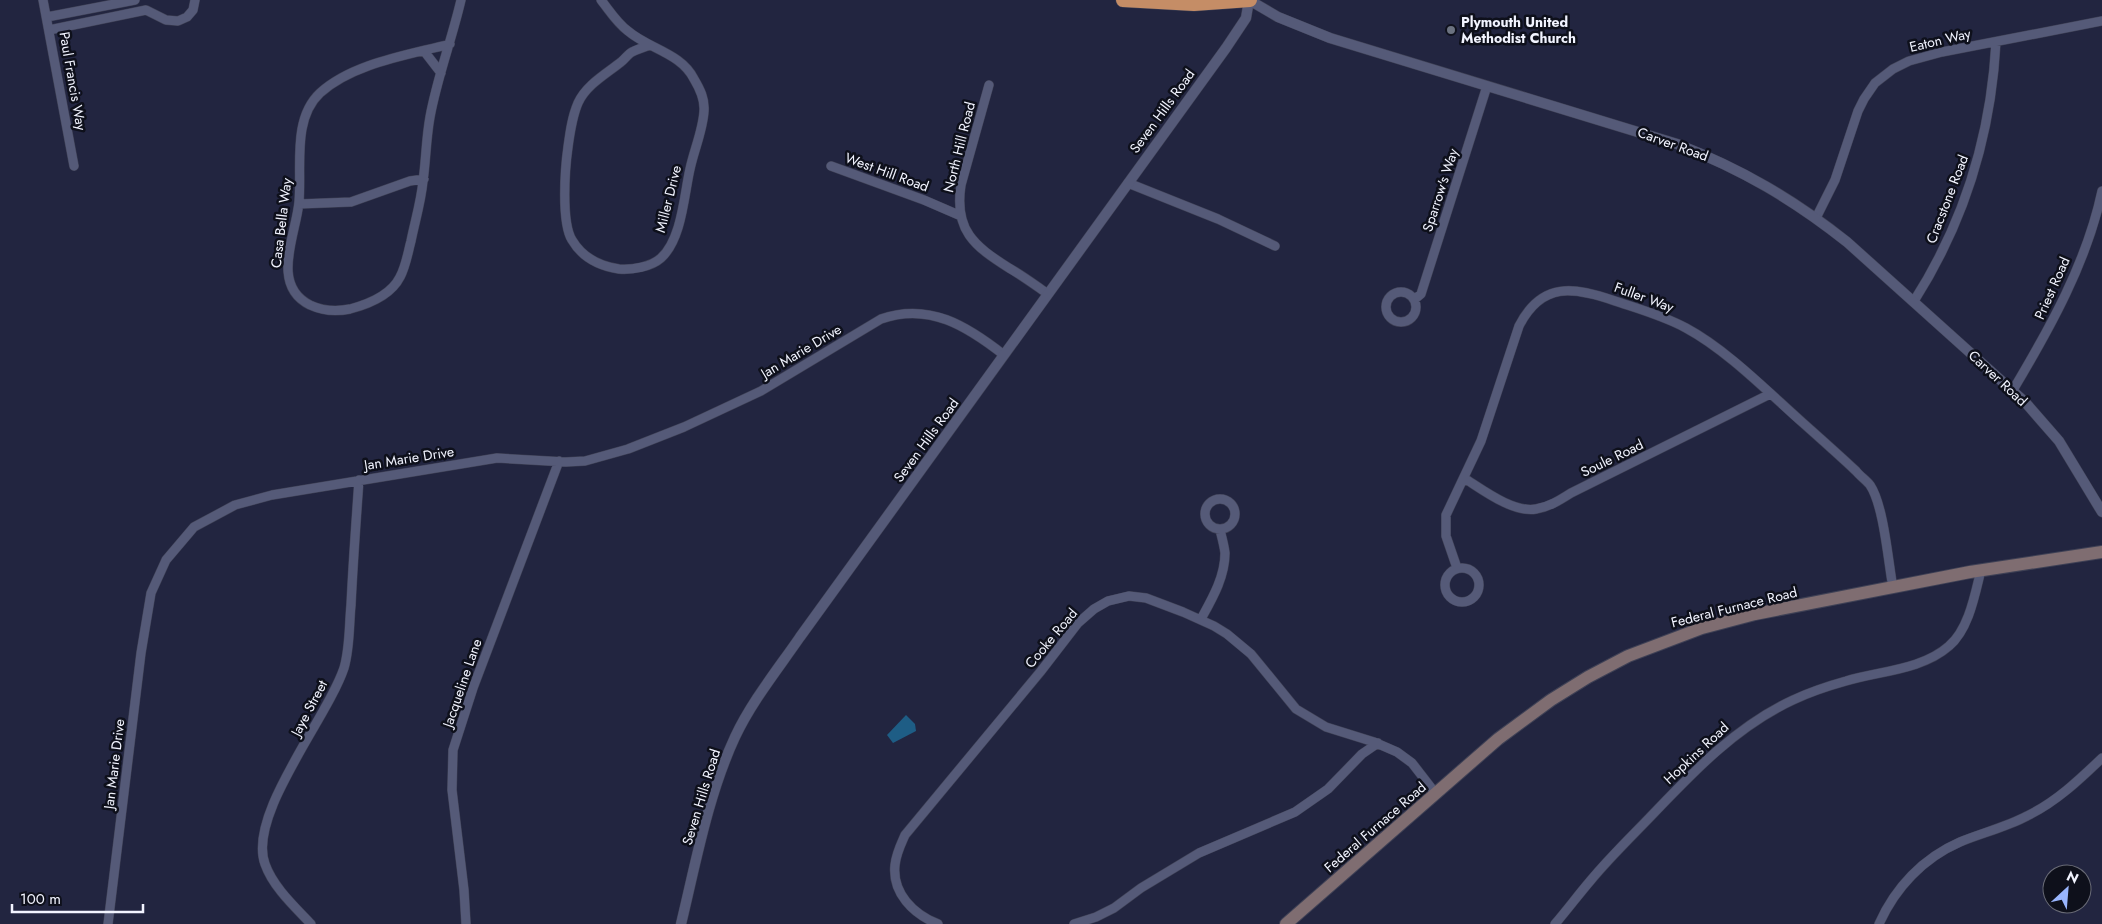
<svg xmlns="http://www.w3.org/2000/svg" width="2102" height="924" font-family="Jost,sans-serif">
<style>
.water{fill:#1e5d85}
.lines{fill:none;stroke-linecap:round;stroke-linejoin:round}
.minor-casing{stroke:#3f4155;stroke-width:10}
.tertiary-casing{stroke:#3f4155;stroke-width:11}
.secondary-casing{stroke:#3f4155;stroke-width:14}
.trunk-casing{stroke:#3f4155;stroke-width:15}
.minor{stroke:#555a78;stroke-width:9}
.tertiary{stroke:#555a78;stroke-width:10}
.secondary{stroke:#7f6d71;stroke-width:12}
.trunk{stroke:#c58d66;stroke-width:14}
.worship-dot{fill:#6b7280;stroke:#0e101b;stroke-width:2}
.labels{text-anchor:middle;stroke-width:5;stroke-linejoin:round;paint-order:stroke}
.poi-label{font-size:14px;font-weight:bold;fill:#f2f4ff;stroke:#0e101b;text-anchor:start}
.street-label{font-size:14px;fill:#f2f4ff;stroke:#0e101b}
</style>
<rect width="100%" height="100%" fill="#222540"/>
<path class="water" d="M906,715L915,724L916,731L893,743L887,735Z"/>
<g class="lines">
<g class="minor-casing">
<path id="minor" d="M43,0L74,166
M601,0C609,10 617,23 628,31C649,49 681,53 694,79C700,89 705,99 704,111C703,130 694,150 690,169C684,195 682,239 661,258C651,267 632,270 619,269C599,266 582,257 572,240C561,222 565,168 568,147C570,132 572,117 578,103C586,85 606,74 621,62C625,59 628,54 632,52C638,49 644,47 650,45
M47,17L135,0
M49,30L146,10L166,20L178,21L187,17L193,10L195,0
M450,44C409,55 353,63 320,93C292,119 302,167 299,202C296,235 270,285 310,305C323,311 336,312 350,309C369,304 391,295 400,277C406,266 408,252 411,241C415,221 421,202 423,181C426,160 426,139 430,117C437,78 452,39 461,0
M424,51L441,73
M989,85L961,185C954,230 974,246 1009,268C1023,276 1035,285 1048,294
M831,166L924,200L961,216
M1128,183L1218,219L1275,246
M299,204L351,202L410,181L424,179
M1816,218L1835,180L1858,111L1864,99L1875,83L1893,69L1909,61L1942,52L2102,21
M1386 307a15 15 0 1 1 30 0a15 15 0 1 1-30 0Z
M1415,299L1421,294L1487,86
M1914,301C1965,221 1991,136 1996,42
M2013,390C2050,328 2087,262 2102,191
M1464,478C1483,490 1513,513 1536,509C1549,507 1560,500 1571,493L1770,394
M1205 514a15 15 0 1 1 30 0a15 15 0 1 1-30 0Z
M1445 585a17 17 0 1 1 34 0a17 17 0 1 1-34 0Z
M1457,568L1446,536V515L1481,441L1519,326C1542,281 1574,287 1615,301C1639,309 1664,316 1686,328C1727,350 1768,392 1803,423C1821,439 1839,455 1856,471C1860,476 1866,480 1870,485C1884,506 1888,561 1893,588
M1201,619C1212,599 1225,577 1225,553C1224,545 1222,538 1220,530
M108,924L141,653L151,593L166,560L194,527L235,505L272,495L497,458L566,462L585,461L628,449L684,427L761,391L881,319C929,302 967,326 1004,355
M311,924C295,907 273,887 265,864C247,815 327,719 344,668C350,648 349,625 351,605C353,563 356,522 359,480
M466,924L464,890L452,790L453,750L473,688L559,461
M938,924C913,914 892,893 895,865C896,854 901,844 905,835L1041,671L1078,623L1094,609L1108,601L1129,596L1146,598L1183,612L1214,626L1227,634L1251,654L1296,709L1326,727L1374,742L1397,752L1412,763L1436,794
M1074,924L1096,917L1114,908L1141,888L1199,853L1295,812L1328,789L1362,754L1378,743
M1555,924C1567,910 1579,894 1591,880C1610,857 1632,836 1653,814C1695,770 1737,726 1793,700C1810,692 1828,686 1846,681C1879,671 1922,670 1949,646C1969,629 1975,594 1981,570
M1879,924C1895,888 1923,858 1960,842C1982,833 2006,827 2027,816C2056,802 2079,780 2102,758"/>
</g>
<g class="tertiary-casing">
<path id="tertiary" d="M1249,0L1278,17L1330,38L1677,144C1741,169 1793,199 1847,242L2025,402L2059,441L2102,512
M681,924C696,862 708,795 735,737C752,701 778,669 800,637L1226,48L1246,18L1249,0"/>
</g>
<g class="secondary-casing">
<path id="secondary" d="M1286,924L1498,739L1551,700L1588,677L1628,656L1702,628L1755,614L1970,572L2102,552"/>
</g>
<g class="trunk-casing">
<path id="trunk" d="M1123,0L1194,4L1250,0"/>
</g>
<use href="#minor" class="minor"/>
<use href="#tertiary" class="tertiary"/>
<use href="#secondary" class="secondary"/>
<use href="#trunk" class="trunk"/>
</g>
<circle class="worship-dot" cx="1451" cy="30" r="5"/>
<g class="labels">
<g class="poi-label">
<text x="1461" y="27">Plymouth United<tspan x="1461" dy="16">Methodist Church</tspan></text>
</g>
<g class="street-label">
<text transform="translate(1940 40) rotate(-13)" y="5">Eaton Way</text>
<text transform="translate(73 81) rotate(80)" y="5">Paul Francis Way</text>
<text transform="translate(1162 111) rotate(-54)" y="5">Seven Hills Road</text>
<text transform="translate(1673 144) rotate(20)" y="5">Carver Road</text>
<text transform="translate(959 147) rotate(-76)" y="5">North Hill Road</text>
<text transform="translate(887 172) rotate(20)" y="5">West Hill Road</text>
<text transform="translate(1440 190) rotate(-72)" y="5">Sparrow's Way</text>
<text transform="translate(668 199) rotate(-76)" y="5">Miller Drive</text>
<text transform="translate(1947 199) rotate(-69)" y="5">Cracstone Road</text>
<text transform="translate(281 223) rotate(-83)" y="5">Casa Bella Way</text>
<text transform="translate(2052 288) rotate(-66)" y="5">Priest Road</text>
<text transform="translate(1644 297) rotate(20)" y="5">Fuller Way</text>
<text transform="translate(801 351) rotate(-31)" y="5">Jan Marie Drive</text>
<text transform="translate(1998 378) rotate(43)" y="5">Carver Road</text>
<text transform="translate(926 440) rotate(-54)" y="5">Seven Hills Road</text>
<text transform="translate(409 458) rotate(-9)" y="5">Jan Marie Drive</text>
<text transform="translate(1612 458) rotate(-26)" y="5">Soule Road</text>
<text transform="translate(1734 607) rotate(-14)" y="5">Federal Furnace Road</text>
<text transform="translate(1051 638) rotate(-50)" y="5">Cooke Road</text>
<text transform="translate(462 683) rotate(-71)" y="5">Jacqueline Lane</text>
<text transform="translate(309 708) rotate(-62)" y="5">Jaye Street</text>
<text transform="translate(1696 753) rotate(-43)" y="5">Hopkins Road</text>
<text transform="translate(114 764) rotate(-83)" y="5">Jan Marie Drive</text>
<text transform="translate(701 797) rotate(-73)" y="5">Seven Hills Road</text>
<text transform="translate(1375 827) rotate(-41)" y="5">Federal Furnace Road</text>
</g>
</g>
<g transform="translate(2067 889) rotate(26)"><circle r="24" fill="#0e101b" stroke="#696b76"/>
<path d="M0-4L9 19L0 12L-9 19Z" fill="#99b5fd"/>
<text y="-8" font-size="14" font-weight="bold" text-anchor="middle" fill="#f2f4ff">N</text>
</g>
<path d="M12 904v8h131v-8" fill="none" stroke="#f2f4ff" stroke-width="2.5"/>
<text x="20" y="904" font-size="15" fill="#f2f4ff" stroke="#0e101b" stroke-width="4" paint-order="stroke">100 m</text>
</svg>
